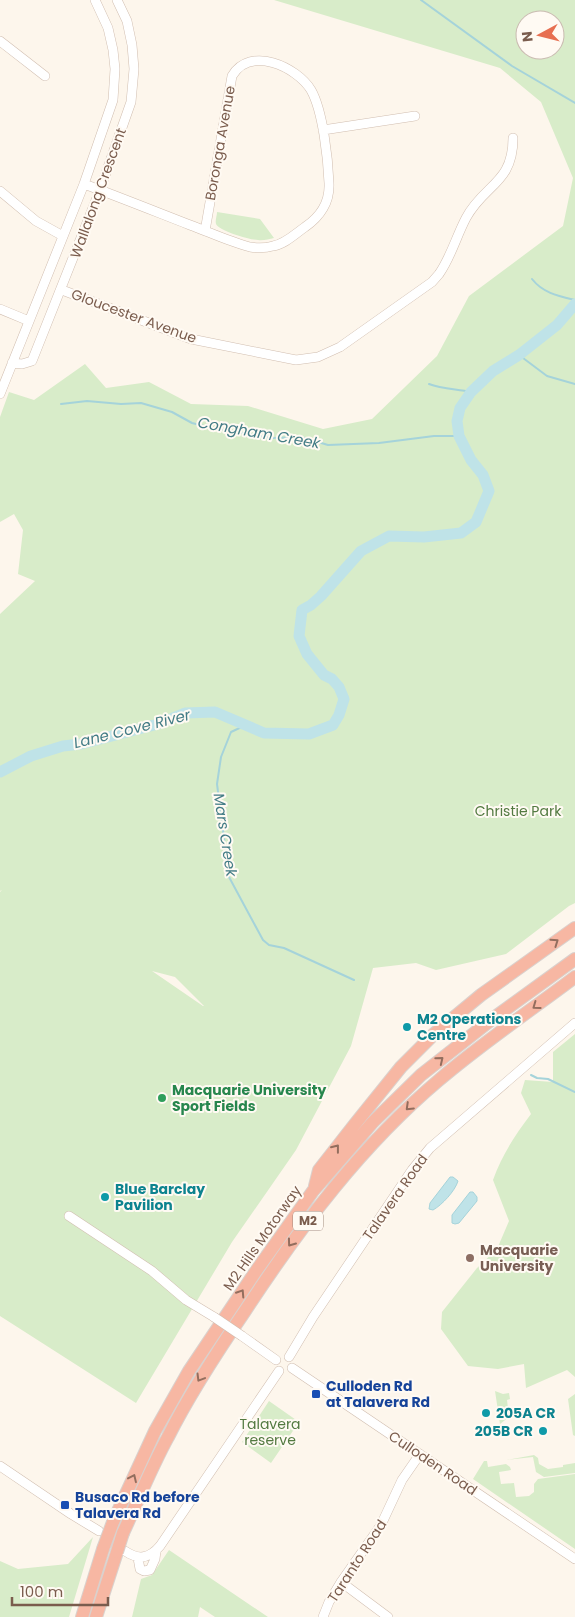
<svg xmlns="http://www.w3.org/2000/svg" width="575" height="1617" font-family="Poppins,sans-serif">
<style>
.green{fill:#d8ecc9;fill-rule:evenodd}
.water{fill:#bfe3e8;stroke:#a5d3da}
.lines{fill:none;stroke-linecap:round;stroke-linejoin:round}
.stream{stroke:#a5d3da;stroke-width:2}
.river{stroke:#bfe3e8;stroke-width:11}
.minor-casing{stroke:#d1beb0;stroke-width:10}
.highway-casing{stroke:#dad1cd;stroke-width:14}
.minor{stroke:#fff;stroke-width:9}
.highway{stroke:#f7b7a3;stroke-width:12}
.minor-bridge-casing{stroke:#d1beb0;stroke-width:10;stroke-linecap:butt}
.highway-bridge-casing{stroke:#dad1cd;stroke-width:14;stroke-linecap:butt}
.minor-bridge{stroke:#fff;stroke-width:9}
.highway-bridge{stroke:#f7b7a3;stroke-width:12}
.oneway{stroke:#936e5e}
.culture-dot{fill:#0f9aa8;stroke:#fffaf3;stroke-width:2}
.leisure-dot{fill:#2e9e5b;stroke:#fffaf3;stroke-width:2}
.education-dot{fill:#8d6e63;stroke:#fffaf3;stroke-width:2}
.transit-dot{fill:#1a4fb4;stroke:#fffaf3;stroke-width:2}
.labels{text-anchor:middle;stroke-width:4;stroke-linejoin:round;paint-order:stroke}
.shield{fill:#fffaf3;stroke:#a28b7f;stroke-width:1}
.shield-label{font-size:12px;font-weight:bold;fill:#7a5c4d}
.street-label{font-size:14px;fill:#7a5c4d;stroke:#fffaf3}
.park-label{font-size:14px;fill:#537a41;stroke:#fffaf3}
.culture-label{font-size:14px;font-weight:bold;fill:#0d838f;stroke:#fffaf3;text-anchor:start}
.leisure-label{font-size:14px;font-weight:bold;fill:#27864d;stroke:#fffaf3;text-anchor:start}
.education-label{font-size:14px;font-weight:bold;fill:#785e54;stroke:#fffaf3;text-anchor:start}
.transit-label{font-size:14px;font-weight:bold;fill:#164399;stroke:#fffaf3;text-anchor:start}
.water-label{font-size:15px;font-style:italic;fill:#437c86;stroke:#fffaf3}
</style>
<rect width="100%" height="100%" fill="#fdf6ec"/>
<path class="green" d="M274,0H575V903L569,906L506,954L436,970L416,963L373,968L351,1046L296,1150L232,1242L136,1403L0,1316V892L2,890L0,891V614L35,581L18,574L23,530L14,514L0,522V417L9,392L34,400L85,364L106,388L149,382L191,404L248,406L323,429L372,419L437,356L469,296L563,226L573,178L541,102L500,68ZM525,20H555V50H525ZM152,971L175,977L204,1006H203Z
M217,212L260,219L274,238C269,239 263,241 258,240C250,240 219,231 216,224C215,220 217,216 217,212Z
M575,1034V1377L567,1370L526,1388L524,1364L498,1369L468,1366L441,1329L442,1312L477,1268L497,1249L509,1221L493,1180C502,1155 515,1135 531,1114L521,1093L525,1080L553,1082V1052Z
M495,1391L503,1394L509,1393L510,1399L507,1400L509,1417L500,1424Z
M575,1394V1436L573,1435L568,1399Z
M269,1401L299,1422L271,1463L242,1442Z
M534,1455L538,1458L539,1464L548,1469L563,1467V1465L575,1463V1473L544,1477L536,1472L533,1457L506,1460Z
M484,1461H487L488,1467L506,1464L510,1467L511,1470L499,1472L501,1484L514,1483L516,1497L529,1496L534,1492V1484L538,1479L575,1474V1549L473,1479Z
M93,1537L69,1617H0V1561L18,1569L68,1564Z
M169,1550L268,1617H215L200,1607L198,1617H132L141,1579L152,1575Z"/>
<path class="water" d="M450,1177H453L458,1181C455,1191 442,1205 433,1210L429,1209L430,1203Z
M470,1192H473L477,1197V1201L459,1223L455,1224L452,1223V1215Z"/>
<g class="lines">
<path class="stream" d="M421,0L512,66L575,103
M532,279C543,293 558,296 575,300
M519,355L547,376L575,384
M429,384C442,389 457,389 471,392
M61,404L87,401L121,404L141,403L172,412L192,423L208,427L272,438L301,437L328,445L379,443L434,436H459
M246,725L231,732L221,757L217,784L229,877L263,940L269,945L284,948L354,980
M531,1075L537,1078L548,1079L575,1092"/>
<path class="river" d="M0,772L31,756L63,746L81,744L131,731L158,724L185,713L215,712L264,733L309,734L333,725L339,715L344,699L339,687L332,679L324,675L307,654L299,636L302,610L311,605L321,596L361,551L389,536L424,537L461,533L476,522L489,491L483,475L471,460L459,436L457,421L460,408L471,392L493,371L519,355L557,325L575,304"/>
<g class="minor-casing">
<path id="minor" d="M0,41L45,76
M323,130L415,116
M84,184C119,197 154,211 190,225C209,232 230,242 250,247C257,248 266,248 273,246C285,244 295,234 305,227C320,217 330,202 329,183C328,159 323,111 311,90C297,67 250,45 232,76L205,231
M0,191L36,221L63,236
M62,290L191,339L296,360L318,357L340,347L432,282L439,274C451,257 456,237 466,218C484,184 513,184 513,138
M0,309L29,321
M12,363L22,364L32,361L100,190L131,102L134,69L132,45L127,21L117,0
M0,394L84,184L113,100L115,69L113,50L108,28L95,0
M69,1216L152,1271L186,1300L214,1317
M242,1336L276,1360
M289,1357L313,1317L412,1170L430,1148L575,1023
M292,1368L575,1559
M0,1466L71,1514L99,1531
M125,1551C138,1560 149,1559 160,1546L279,1371
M138,1558L140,1569L144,1571L150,1570L155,1559L156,1551
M341,1582L388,1617
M323,1617L329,1602L341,1582L381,1525L402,1480L420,1454"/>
</g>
<g class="highway-casing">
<path id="highway" d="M315,1186L319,1170L355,1124L401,1067L434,1034L481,995L575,928
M113,1522L155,1431L189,1371L256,1271L313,1191L373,1122L421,1075L491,1020L575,959
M123,1533C138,1501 151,1468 168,1437C190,1393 217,1352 245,1311C300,1227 362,1145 439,1080C482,1043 530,1011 575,977
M82,1617L103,1549
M96,1617L117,1552"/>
</g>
<use href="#minor" class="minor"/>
<use href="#highway" class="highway"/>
<g class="minor-bridge-casing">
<path id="minor-bridge" d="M214,1317L242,1336"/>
</g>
<g class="highway-bridge-casing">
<path id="highway-bridge" d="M103,1549L113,1522
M117,1552L123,1533"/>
</g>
<use href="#minor-bridge" class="minor-bridge"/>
<use href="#highway-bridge" class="highway-bridge"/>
</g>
<defs><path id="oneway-chevron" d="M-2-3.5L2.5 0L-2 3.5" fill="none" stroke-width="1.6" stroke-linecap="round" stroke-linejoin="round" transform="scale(1.25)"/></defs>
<g class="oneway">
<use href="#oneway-chevron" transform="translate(555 942) rotate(-35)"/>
<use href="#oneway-chevron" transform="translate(536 1006) rotate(144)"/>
<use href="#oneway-chevron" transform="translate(440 1060) rotate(-39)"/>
<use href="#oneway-chevron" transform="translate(409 1107) rotate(136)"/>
<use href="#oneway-chevron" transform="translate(336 1148) rotate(-52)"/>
<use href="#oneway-chevron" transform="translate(291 1243) rotate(126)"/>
<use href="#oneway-chevron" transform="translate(241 1293) rotate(-57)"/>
<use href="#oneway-chevron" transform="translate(200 1378) rotate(121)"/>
<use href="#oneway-chevron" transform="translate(133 1478) rotate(-65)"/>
</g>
<g class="culture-dot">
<circle cx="407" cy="1027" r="5"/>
<circle cx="105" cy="1197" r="5"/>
<circle cx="486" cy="1413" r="5"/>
<circle cx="543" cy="1431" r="5"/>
</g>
<circle class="leisure-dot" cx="162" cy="1098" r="5"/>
<circle class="education-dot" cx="470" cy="1258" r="5"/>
<g class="transit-dot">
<rect x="311" y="1389" width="10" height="10" rx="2.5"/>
<rect x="60" y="1500" width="10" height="10" rx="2.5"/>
</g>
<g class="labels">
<rect class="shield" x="293" y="1211.5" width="30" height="19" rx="4"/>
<g class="shield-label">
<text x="308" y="1225">M2</text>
</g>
<g class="street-label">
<text transform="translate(220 143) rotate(-80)" y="5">Boronga Avenue</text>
<text transform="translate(98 193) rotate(-70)" y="5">Wallalong Crescent</text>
<text transform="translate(134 316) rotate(20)" y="5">Gloucester Avenue</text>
<text transform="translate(395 1197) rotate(-55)" y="5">Talavera Road</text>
<text transform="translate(262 1238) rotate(-55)" y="5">M2 Hills Motorway</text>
<text transform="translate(433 1463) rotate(34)" y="5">Culloden Road</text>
<text transform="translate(357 1561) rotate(-57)" y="5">Taranto Road</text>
</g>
<g class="park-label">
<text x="518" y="816">Christie Park</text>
<text x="270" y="1429">Talavera<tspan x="270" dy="16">reserve</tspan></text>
</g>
<g class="culture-label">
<text x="417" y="1024">M2 Operations<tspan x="417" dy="16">Centre</tspan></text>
<text x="115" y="1194">Blue Barclay<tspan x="115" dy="16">Pavilion</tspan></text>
<text x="496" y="1418">205A CR</text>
<text x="533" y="1436" text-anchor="end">205B CR</text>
</g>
<g class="leisure-label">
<text x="172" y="1095">Macquarie University<tspan x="172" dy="16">Sport Fields</tspan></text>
</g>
<g class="education-label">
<text x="480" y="1255">Macquarie<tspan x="480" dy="16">University</tspan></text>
</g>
<g class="transit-label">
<text x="326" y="1391">Culloden Rd<tspan x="326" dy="16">at Talavera Rd</tspan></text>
<text x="75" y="1502">Busaco Rd before<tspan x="75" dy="16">Talavera Rd</tspan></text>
</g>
<g class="water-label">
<text transform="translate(259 433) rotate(10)" y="5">Congham Creek</text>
<text transform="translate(132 729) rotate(-14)" y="5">Lane Cove River</text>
<text transform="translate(225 835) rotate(81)" y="5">Mars Creek</text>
</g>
</g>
<g transform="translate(540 35) rotate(263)"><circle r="24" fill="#fffaf3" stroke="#cabbb1"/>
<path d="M0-4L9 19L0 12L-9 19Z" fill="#e76f51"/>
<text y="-8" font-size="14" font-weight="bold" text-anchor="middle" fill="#7a5c4d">N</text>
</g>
<path d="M12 1597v8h96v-8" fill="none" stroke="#7a5c4d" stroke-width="2.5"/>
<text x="20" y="1597" font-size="15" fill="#7a5c4d" stroke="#fffaf3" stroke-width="4" paint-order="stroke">100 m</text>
</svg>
